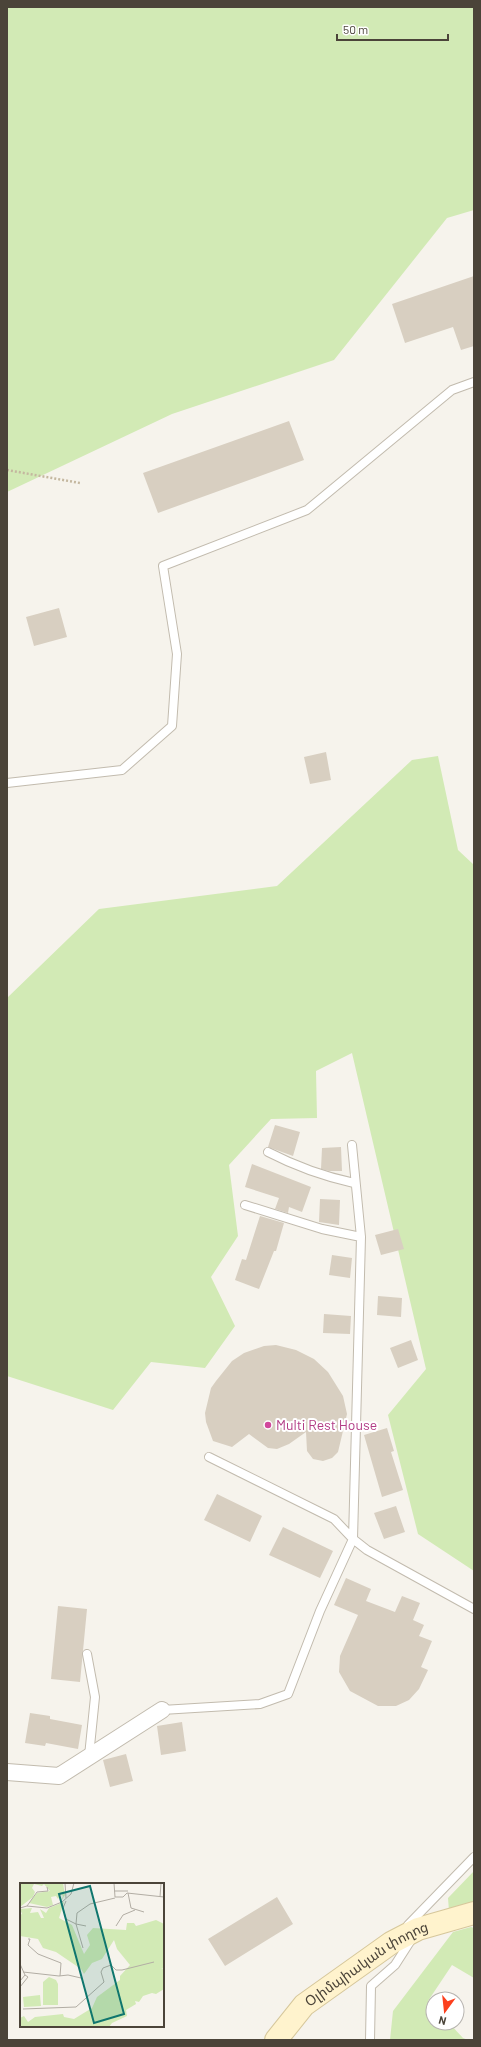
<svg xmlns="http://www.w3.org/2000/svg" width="481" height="2047" font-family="Barlow,'Noto Sans Armenian',sans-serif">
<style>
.green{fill:#d2eab5}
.building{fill:#d8cfc1}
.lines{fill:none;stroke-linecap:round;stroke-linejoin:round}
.lane-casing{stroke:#c2bbae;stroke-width:10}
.street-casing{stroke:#c2bbae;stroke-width:18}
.secondary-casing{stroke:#d6c79b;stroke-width:24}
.path{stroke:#c4b79f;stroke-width:2.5;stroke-dasharray:2 2;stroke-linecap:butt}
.lane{stroke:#fff;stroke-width:8}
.street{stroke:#fff;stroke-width:16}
.secondary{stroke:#fff3cd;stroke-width:22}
.hotel-dot{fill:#d1479c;stroke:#fff;stroke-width:1.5}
.labels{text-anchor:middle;stroke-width:4;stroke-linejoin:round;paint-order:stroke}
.hotel-label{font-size:14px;fill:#b23c85;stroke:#fff;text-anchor:start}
.street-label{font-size:14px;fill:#4b4439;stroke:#fff}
.inset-road{fill:none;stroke:#b2ada4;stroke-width:1}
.view{fill:#0f766e;fill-opacity:0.15;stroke:#0f766e;stroke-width:2}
.inset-edge{fill:none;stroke:#4b4439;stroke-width:2}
</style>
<rect width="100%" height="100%" fill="#f6f3ec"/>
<path class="green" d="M7,7H474V210L447,218L334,360L172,414L7,492Z
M438,756L458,850L474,865V1571L418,1534L388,1415L426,1369L352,1053L316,1071L317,1118L271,1119L229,1165L238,1236L211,1277L235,1326L205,1368L151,1362L113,1410L7,1376V998L99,909L277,886L412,760Z
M474,1871V1907L449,1911L448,1898Z
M471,1927L474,1928V1978L452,1965L428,2001L433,2006V2023H449L463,2038L468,2040H390L393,2011L453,1932Z"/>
<path class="building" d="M474,276V346L461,350L453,327L405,343L392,304Z
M289,421L304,460L158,513L143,473Z
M59,608L67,637L34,646L26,617Z
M326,752L331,780L310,784L304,757Z
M275,1125L300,1132L293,1156L268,1147Z
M341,1147L342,1171H329L321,1169L322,1148Z
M252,1164L311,1187L302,1212L289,1207L288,1213L275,1209L279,1198L245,1187Z
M320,1199L340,1200L339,1225L319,1222Z
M260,1216L284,1223L276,1251H274L259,1289L235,1280L242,1259L246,1260Z
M398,1229L404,1249L381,1255L375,1235Z
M332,1255L352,1258L350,1278L329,1275Z
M378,1296L402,1298L401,1317L377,1315Z
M324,1314L351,1316L350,1334L323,1333Z
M411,1340L418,1360L398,1368L390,1348Z
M276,1345L296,1350L314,1359L328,1372L343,1396L347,1414L338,1452L332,1458L323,1461L313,1459L307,1451L306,1432L289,1444L277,1449L268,1448L249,1434L232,1447L213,1441L206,1422L205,1413L211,1388L216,1381L232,1361L244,1353L264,1346Z
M387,1428L394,1451L391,1452L403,1490L382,1497L364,1435Z
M217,1494L262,1516L250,1542L204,1520Z
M396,1506L405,1532L384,1539L374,1513Z
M283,1527L333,1551L320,1578L269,1555Z
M346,1578L371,1589L366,1601L395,1612L402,1596L420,1603L413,1620L424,1625L419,1636L432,1641L421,1667L428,1670L419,1689L409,1700L396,1706H378L350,1691L339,1672L340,1656L358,1615L334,1605Z
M58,1606L87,1609L80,1682L51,1679Z
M30,1713L50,1716V1719L82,1725L78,1749L46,1743L45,1746L25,1743Z
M182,1722L186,1751L161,1755L157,1726Z
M126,1754L133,1781L110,1787L103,1760Z
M277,1897L293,1924L225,1966L208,1939Z"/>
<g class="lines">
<g class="lane-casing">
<path id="lane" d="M7,783L122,770L172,726L177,654L163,566L307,510L452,390L474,382
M352,1145L361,1237L353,1539L367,1550L474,1609
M268,1152C297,1167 322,1176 354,1183
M245,1205L322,1229L361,1237
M87,1654L95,1697L89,1756
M162,1710L260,1704L288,1694L320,1611L353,1539L334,1519L209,1457
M408,1925L474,1857
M370,2040L371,1986L395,1965L411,1940"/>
</g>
<g class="street-casing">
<path id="street" d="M7,1772L59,1776L162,1710"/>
</g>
<g class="secondary-casing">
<g id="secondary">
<path id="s1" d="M276,2040L304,2005L391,1943L418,1929L474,1913"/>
</g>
</g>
<path class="path" d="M7,470L80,483"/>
<use href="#lane" class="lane"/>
<use href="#street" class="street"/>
<use href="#secondary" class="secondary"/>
</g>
<circle class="hotel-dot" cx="268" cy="1425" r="4"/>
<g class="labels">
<g class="hotel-label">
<text x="276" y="1430">Multi Rest House</text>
</g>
<g class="street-label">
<text dy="5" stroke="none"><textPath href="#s1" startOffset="120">Օլիմպիական փողոց</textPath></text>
</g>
</g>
<g transform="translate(20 1883)">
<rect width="144" height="144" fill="#f6f3ec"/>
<path d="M0,0H43L45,12L41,18L43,13L41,11L38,16L36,13L31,14L33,22L27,24L9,20L17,10L30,8L24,1L22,3L14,1L12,5L15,9L13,14L0,24ZM44,19L39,35L52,42L64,71L70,62L67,52L73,45L106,47L107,40H114L116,43L136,37L144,41V86L141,85L144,87V106L136,111L132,110L123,113L119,119L115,118L116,121L106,127L107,133L92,140L89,144H0V135L4,133L8,139L15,134L43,131L44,134L54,136L72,125L77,114L100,97V93L110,82L97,66L94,57L82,76L72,80L64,91L61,86L36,69L23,65L18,56L0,53V32L2,31L0,26L12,25L10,30L18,29L21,35H24L20,26L26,30L29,25ZM29,94L36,97L38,101V122H23V99ZM20,112L21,123L4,124L3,114Z" fill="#d2eab5"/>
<path class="inset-road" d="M45,0L46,15M94,0L95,14H103L107,10M94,8H108M107,10L144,14M108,10L111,25L124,29M140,14L141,0M46,18L43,25L46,36L56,41L63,65M7,23L17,9L28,8L27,4M0,25L7,23L27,25L42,19L51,11L54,0M66,43L56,41L57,30L70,21L95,15M96,43L103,32L115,27M8,56H10L8,62L18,71L41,80L40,93M0,81L5,92L0,98M3,89L39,93L48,92L61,95M0,104L8,94L5,92M3,126L56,124L84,99L81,89L83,85L91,82L96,87H102L134,79"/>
<path class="view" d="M70,3L104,131L74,140L39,11Z"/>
<rect width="144" height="144" class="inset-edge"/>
</g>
<rect width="481" height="2047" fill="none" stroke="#4b4439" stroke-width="16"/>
<g transform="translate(445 2011) rotate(195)"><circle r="19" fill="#ffffff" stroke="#b7b4b0"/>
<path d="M0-3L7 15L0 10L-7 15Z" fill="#fc3f1d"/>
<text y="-6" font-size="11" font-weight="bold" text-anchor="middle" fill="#4b4439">N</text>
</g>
<path d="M337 34v6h111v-6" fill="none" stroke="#4b4439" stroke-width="2"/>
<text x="343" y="34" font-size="12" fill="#4b4439" stroke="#ffffff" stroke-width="3" paint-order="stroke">50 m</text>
</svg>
